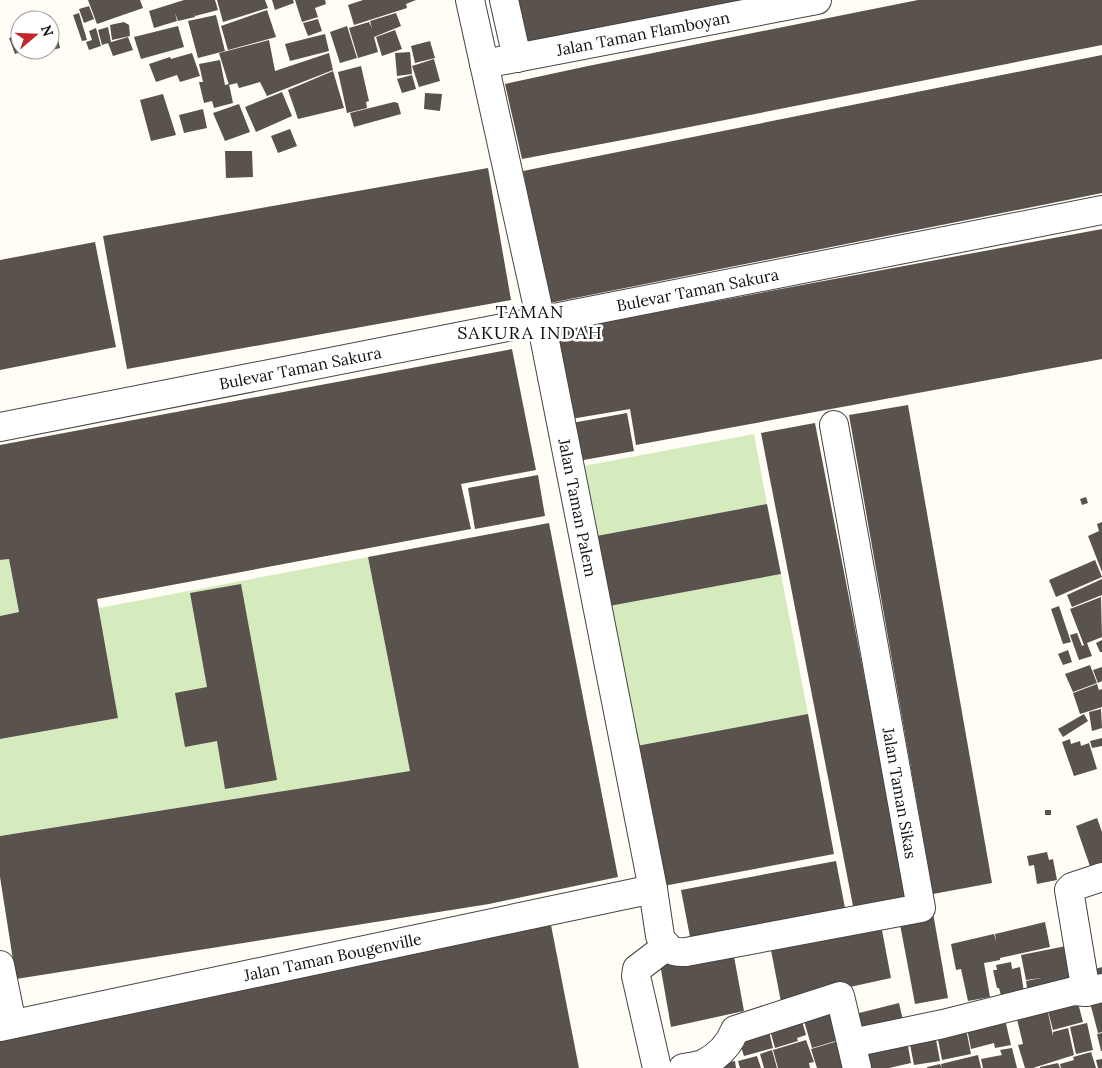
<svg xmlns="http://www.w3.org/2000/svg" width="1102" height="1068" font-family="Lora,serif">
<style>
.green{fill:#d5ebbd}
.building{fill:#5a524d}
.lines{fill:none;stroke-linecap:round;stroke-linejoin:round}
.minor-casing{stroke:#444;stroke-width:30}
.minor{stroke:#fff;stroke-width:28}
.labels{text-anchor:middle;stroke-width:5;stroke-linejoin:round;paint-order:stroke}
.street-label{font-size:16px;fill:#111;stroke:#fff}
.neighbourhood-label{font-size:18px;letter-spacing:1px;fill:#111;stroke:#fff}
</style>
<rect width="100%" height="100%" fill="#fffdf5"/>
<path class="green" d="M754,434L767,504L591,537L578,467Z
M368,557L410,771L0,836V739L118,718L99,608Z
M9,559L19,612L0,616V560Z
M781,574L808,714L631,747L604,607Z"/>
<path class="building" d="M88,0H140L143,8L97,24Z
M184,0H215L218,10L195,16L194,11L195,17L178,21L175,13L177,21L154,28L149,11Z
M217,0H265L268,8L223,22Z
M272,0H293L294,3L275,10Z
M295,0H325L326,4L315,8L318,17L302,22Z
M363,0H416L406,4L407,8L354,25L348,5Z
M512,0H766L519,46Z
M918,0H1102V45L649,135L522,159L505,84L588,66Z
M89,6L94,19L84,23L79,9Z
M267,10L276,37L228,50L221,26Z
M79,13L87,40L82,41L73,15Z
M396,13L401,26L374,37L378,52L358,58L349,28L369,22L372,28L370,21Z
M216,15L225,51L198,58L188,21Z
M318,19L322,31L308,36L303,23Z
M54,21L60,48L52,50L50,41V22Z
M124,22L129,25L130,36L112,40L110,25Z
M178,26L184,47L141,59L134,37Z
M347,26L357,58L340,63L330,32Z
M108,27L111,42L102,45L98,30Z
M96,28L101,46L89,50L86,42L92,40L89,31Z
M395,30L402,49L382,56L376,37Z
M20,34V50H25L15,54L9,38Z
M325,34L329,51L290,61L285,44Z
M128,37L133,50L113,56L108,43Z
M269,40L275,71L329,53L333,70L267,96L260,82L239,88L237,83L229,85L219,53Z
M430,41L435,58L415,63L411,46Z
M410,52L412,74L397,76L395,53Z
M192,53L200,76L180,82L177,75L156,82L149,64L170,57L171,59Z
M1102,55V193L550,303L523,171Z
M434,59L440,81L419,87L412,66Z
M220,60L225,85L229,84L233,103L214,108L212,101L204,103L199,82H203L199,64Z
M361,66L369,101L366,102L367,108L347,113L338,72Z
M333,71L344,108L298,119L288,90Z
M412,75L416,89L402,93L397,79Z
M282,92L292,116L256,132L245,107Z
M425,93L442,94L440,111L424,109Z
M163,94L176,135L151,141L140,100Z
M394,102L398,103L401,114L354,127L350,113Z
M239,104L250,132L225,141L213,113Z
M203,109L207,128L184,133L179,115Z
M290,129L297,146L278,153L271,136Z
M225,151H252L253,177L226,178Z
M488,168L511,300L127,369L103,236Z
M1102,229V359L636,445L630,409L571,419L556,331Z
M95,242L116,347L0,370V260Z
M512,349L536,470L461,484L471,529L97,599L118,718L0,739V616L19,612L9,559L0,560V445Z
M908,405L992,883L933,894L849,415Z
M627,413L634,451L578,461L572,423Z
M815,423L907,896L853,906L761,433Z
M538,475L545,516L475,529L468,488Z
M1086,497L1088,503L1082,505L1080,499Z
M767,504L781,574L604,607L591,537Z
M1102,522V572L1088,536L1099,531L1097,524Z
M549,523L618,877L489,904L16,979L0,877V836L410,771L368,557Z
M1095,560L1102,577L1056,597L1049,580Z
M1102,579V595L1072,607L1067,595Z
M241,584L277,780L225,789L217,741L185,747L175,693L207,687L190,593Z
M1101,597L1102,637L1087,643L1092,656L1079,660L1070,635L1077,633L1082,646L1084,645L1070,609Z
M1059,606L1071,642L1063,644L1051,609Z
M1102,640V652H1100L1096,643Z
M1068,650L1072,662L1063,665L1058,654Z
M1090,665L1097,683L1073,692L1065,674Z
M1102,667V681L1098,683L1093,670Z
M1097,684L1099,690L1102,689V707L1080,714L1073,693Z
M1101,709L1102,728L1092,731L1089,712Z
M808,714L834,854L658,887L631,747Z
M1084,714L1088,721L1063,737L1058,729Z
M1102,738V746L1092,748L1090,741Z
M1070,739L1071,744L1080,741L1081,746L1089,743L1097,769L1074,776L1062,742Z
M1045,810H1051V815H1045Z
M1097,818L1102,832V872L1093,875L1076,826Z
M1047,852L1049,860L1053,859L1057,880L1037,884L1034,865L1029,866L1027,856Z
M836,861L845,908L690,937L681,890Z
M933,913L948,998L915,1004L899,919Z
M1045,922L1050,947L1000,958V960L984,963L990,997L968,1001L961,969L956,970L951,944L994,934L996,941L995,934Z
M551,925L579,1068H0V1034Z
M881,925L891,978L781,1002L770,945Z
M1071,945L1076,982L1029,999L1026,981L1041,978L1026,980L1021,955Z
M733,951L744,1011L671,1027L660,964Z
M1011,962L1012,969L1020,967L1024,992L1003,1003L999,988H997L993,970H997L996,965Z
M1102,967V985L1100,986L1095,969Z
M1102,992V1032L1098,1033L1088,995Z
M838,1000L846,1038L812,1048L801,1011Z
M899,1003L905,1029L857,1039L851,1015Z
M1046,1003L1053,1036V1032L1068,1028L1074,1055L1033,1068H1025L1018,1045L1023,1044L1015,1011Z
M1046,1003H1078L1083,1022L1053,1030Z
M800,1014L806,1035L797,1038L798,1041L775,1048L768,1023Z
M1004,1015L1011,1045L995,1048L994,1043L971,1049L966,1023Z
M767,1023L773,1048L744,1056L736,1032Z
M1087,1023L1093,1050L1076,1054L1070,1027Z
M965,1024L971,1054L942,1060L936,1029Z
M934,1029L940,1061L914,1065L908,1034Z
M1102,1033V1051H1101L1097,1034Z
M845,1039L848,1068H817L811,1049Z
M806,1040L814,1062L809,1063L810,1068H778L773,1050Z
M908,1046L911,1063L889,1068H863L860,1056Z
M1012,1048L1017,1068H983L981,1059L1002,1055L1000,1050Z
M772,1050L777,1068H764L760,1054Z
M1091,1052L1096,1068H1061L1060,1064L1074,1060L1073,1057Z
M978,1055L981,1068H942L941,1064Z
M757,1056L761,1068H740L738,1061Z
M1102,1059V1068H1098L1096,1060Z
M735,1061L736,1068H716V1065Z
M1058,1063L1060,1068H1040V1067Z
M940,1064L942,1068H927V1067Z"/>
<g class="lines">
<g class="minor-casing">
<g id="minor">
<path id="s1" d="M470,0L541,321L653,889L660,936C666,949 671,953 686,952L921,908L834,425"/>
<path d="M504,0L517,58"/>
<path id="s2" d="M484,64L817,0"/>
<path id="s3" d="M0,427L1102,210"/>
<path d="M0,965L12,1024"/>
<path d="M1086,992L1069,890L1072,887L1102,877"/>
<path id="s4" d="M0,1027L653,889"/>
<path d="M852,1043L943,1024L1074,991L1086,992L1102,988"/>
<path d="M657,1068L636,976L637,969L667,946"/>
<path d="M683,1068C690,1067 697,1066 703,1064C717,1057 729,1045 735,1030L840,996L857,1068"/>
</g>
</g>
<use href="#minor" class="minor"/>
</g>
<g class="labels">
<g class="street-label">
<text dy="6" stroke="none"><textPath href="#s2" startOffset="162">Jalan Taman Flamboyan</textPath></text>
<text dy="6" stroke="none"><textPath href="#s3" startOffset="711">Bulevar Taman Sakura</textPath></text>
<text dy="6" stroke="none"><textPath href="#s3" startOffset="306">Bulevar Taman Sakura</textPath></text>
<text dy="6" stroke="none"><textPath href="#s1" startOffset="519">Jalan Taman Palem</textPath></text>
<text transform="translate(900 793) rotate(80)" y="6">Jalan Taman Sikas</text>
<text dy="6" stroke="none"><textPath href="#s4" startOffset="340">Jalan Taman Bougenville</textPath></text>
</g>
<g class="neighbourhood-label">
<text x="530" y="318">TAMAN<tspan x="530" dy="21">SAKURA INDAH</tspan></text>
</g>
</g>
<g transform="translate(35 35) rotate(71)"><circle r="24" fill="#ffffff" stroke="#a0a0a0"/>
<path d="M0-4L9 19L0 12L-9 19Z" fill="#c4262e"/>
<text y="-8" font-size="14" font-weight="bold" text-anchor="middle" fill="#111111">N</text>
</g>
</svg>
